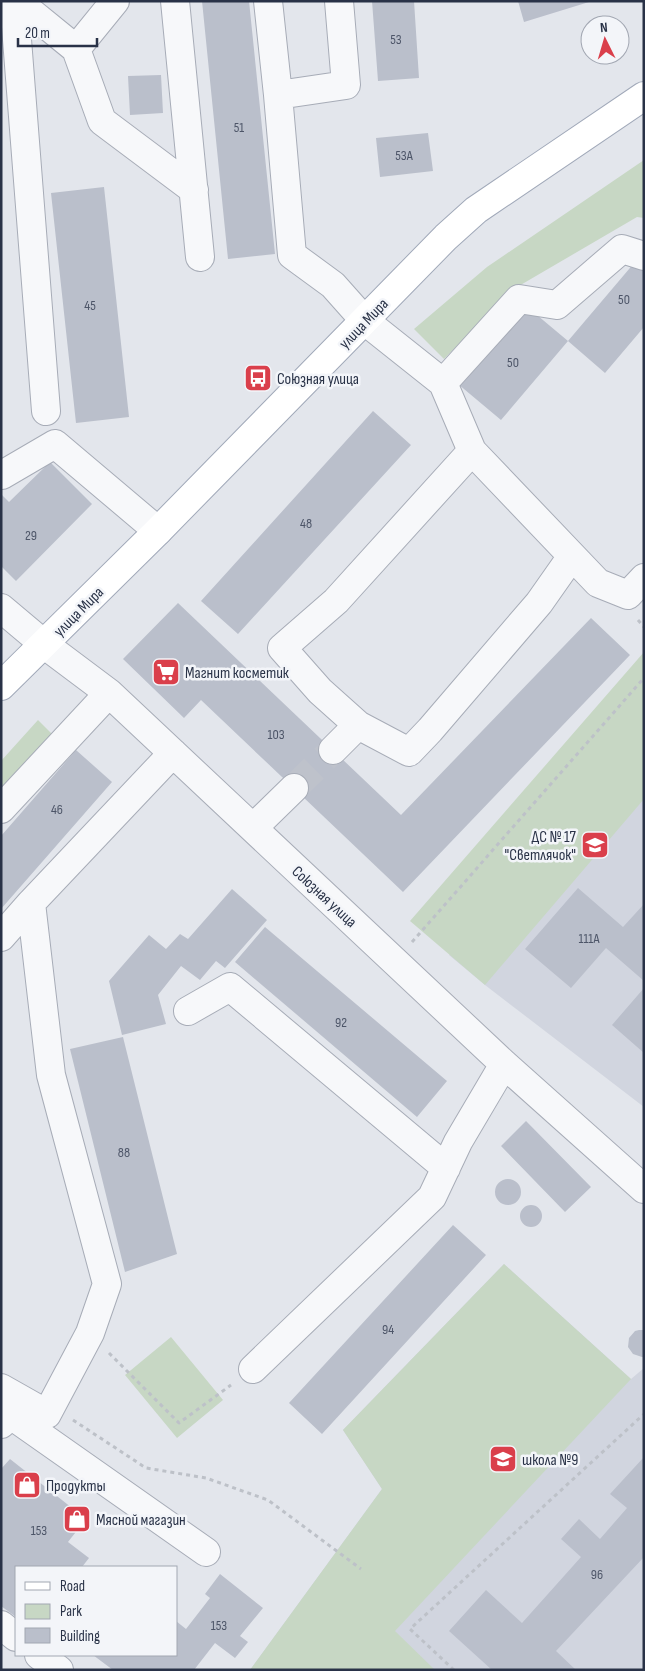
<svg xmlns="http://www.w3.org/2000/svg" width="645" height="1671" font-family="'Sofia Sans Condensed',sans-serif">
<style>
.built{fill:#d1d5df}
.green{fill:#c7d7c4}
.building{fill:#babfcb}
.lines{fill:none;stroke-linecap:round;stroke-linejoin:round}
.minor-tunnel{stroke:#bec2cb;stroke-width:28;stroke-dasharray:28 14;stroke-linecap:butt}
.minor-casing{stroke:#a7acb7;stroke-width:30}
.major-casing{stroke:#a1a9b9;stroke-width:30}
.path{stroke:#bdc1c8;stroke-width:3;stroke-dasharray:4 4;stroke-linecap:butt}
.minor{stroke:#f7f8fa;stroke-width:28}
.major{stroke:#fff;stroke-width:28}
.labels{text-anchor:middle;stroke-width:5;stroke-linejoin:round;paint-order:stroke}
.number-label{font-size:14px;fill:#4d5568}
.street-label{font-size:16px;fill:#293247;stroke:#f3f5f9}
.poi-label{font-size:16px;fill:#293247;stroke:#f3f5f9;text-anchor:start}
</style>
<rect width="100%" height="100%" fill="#e3e6ec"/>
<path class="built" d="M644,735V1107L485,985L449,955Z
M504,1264L631,1379L644,1368V1670H250L382,1489L343,1430Z"/>
<path class="green" d="M644,160V218L637,217L512,290L444,359L414,329L487,267Z
M644,652V799L485,985L410,921Z
M38,720L56,738L1,793V761Z
M504,1264L631,1379L395,1631L435,1670H250L382,1489L343,1430Z
M171,1337L223,1400L177,1438L125,1375Z"/>
<path class="building" d="M202,1H249L275,254L228,259Z
M372,1H414L419,78L378,81Z
M518,1H589V2L524,22Z
M161,75L163,113L130,115L128,76Z
M428,133L433,171L380,177L376,138Z
M104,187L129,417L76,423L51,193Z
M635,262L644,270V327L605,373L568,341Z
M525,305L568,341L501,420L458,384Z
M373,411L411,445L238,634L201,601Z
M50,462L92,504L16,581L1,566V494L9,502Z
M178,603L401,815L591,618L630,655L403,892L201,700L184,718L123,659Z
M76,750L112,782L1,909V836Z
M578,888L623,927L644,904V981L606,948L571,988L525,949Z
M232,889L267,920L225,968L216,961L200,980L181,966L158,995L166,1024L122,1035L109,981L149,935L166,949L180,934L188,939Z
M265,927L447,1081L417,1117L235,962Z
M644,988V1053L612,1025Z
M123,1037L177,1254L125,1272L70,1049Z
M526,1121L591,1187L565,1212L501,1146Z
M495 1192a13 13 0 1 1 26 0a13 13 0 1 1-26 0Z
M520 1216a11 11 0 1 1 22 0a11 11 0 1 1-22 0Z
M453,1225L486,1255L322,1434L289,1403Z
M639,1330H644V1357H642L633,1354L628,1347L629,1338L635,1331Z
M644,1457V1557L556,1651L576,1670H492L449,1631L486,1590L522,1623L581,1557L561,1539L579,1519L600,1539L627,1508L610,1494Z
M10,1459L86,1519L68,1542L89,1558L82,1567H16V1617L1,1606V1469Z
M220,1574L263,1608L240,1636L248,1642L235,1658L215,1643L194,1670H113L93,1655H176V1621L186,1629L210,1598L205,1594Z"/>
<g class="lines">
<path class="minor-tunnel" d="M294,788L333,750"/>
<g class="minor-casing">
<path id="minor" d="M14,1L46,411
M17,1L76,49
M175,1L200,257
M268,1L278,95L292,255L333,285L365,321L443,383L519,299L557,305L622,249L644,256
M76,49L102,121L194,190
M76,49L115,1
M278,95L346,85L339,1
M443,383L472,451L598,583L628,595L644,578
M472,451L336,601L282,648L320,691L358,725L409,752L430,730L539,603L572,556
M1,474L2,475L55,444L158,531
M1,608L45,645L109,693L504,1064L644,1189
M333,750L358,725
M1,809L109,693
M253,828L294,788
M1,937L31,903L173,753
M188,1011L230,987L446,1168
M253,1369L432,1197L458,1142L504,1064
M1,1388L47,1414
M11,1415L206,1552
M1,1424L11,1415L47,1414L90,1333L107,1284L51,1075L31,903
M1,1625L16,1637
M39,1655L59,1670"/>
</g>
<g class="major-casing">
<path id="major" d="M1,686L158,531L446,237L476,210L644,96"/>
</g>
<path class="path" d="M638,620L644,627
M412,942L644,678
M109,1353L179,1423L231,1385
M73,1420L146,1468L206,1478L268,1500L361,1569
M454,1670L410,1629L644,1414"/>
<use href="#minor" class="minor"/>
<use href="#major" class="major"/>
</g>
<defs>
<g id="bus-square" transform="scale(1.4375)"><rect x="-9" y="-9" width="18" height="18" rx="4" fill="#da3f4b" stroke="#f3f5f9"/><path d="M-5-6H5V4H4V6H2V4H-2V6H-4V4H-5ZM-3.5-4V0h7V-4ZM-3.5 1.2v1.5H-2V1.2ZM2 1.2v1.5H3.5V1.2Z" fill="#fff"/></g>
<g id="supermarket-square" transform="scale(1.4375)"><rect x="-9" y="-9" width="18" height="18" rx="4" fill="#da3f4b" stroke="#f3f5f9"/><path d="M-6-5.5h2.5l.6 2H6L4.5 2H-2.5L-4.4-4H-6ZM-1.5 3.2a1.3 1.3 0 1 0 .1 0ZM3 3.2a1.3 1.3 0 1 0 .1 0Z" fill="#fff"/></g>
<g id="school-square" transform="scale(1.4375)"><rect x="-9" y="-9" width="18" height="18" rx="4" fill="#da3f4b" stroke="#f3f5f9"/><path d="M0-5L7-2L0 1L-7-2ZM-4 1L0 2.5L4 1V4Q0 6-4 4Z" fill="#fff"/></g>
<g id="shop-square" transform="scale(1.4375)"><rect x="-9" y="-9" width="18" height="18" rx="4" fill="#da3f4b" stroke="#f3f5f9"/><path d="M-5-2.5h2.3a2.7 3.5 0 0 1 5.4 0H5L5.5 6h-11ZM-1.5-2.5h3a1.5 2.3 0 0 0-3 0Z" fill="#fff"/></g>
</defs>
<g fill-rule="evenodd">
<use href="#bus-square" x="258" y="378"/>
<use href="#supermarket-square" x="166" y="672"/>
<use href="#school-square" x="595" y="845"/>
<use href="#school-square" x="503" y="1459"/>
<use href="#shop-square" x="27" y="1485"/>
<use href="#shop-square" x="77" y="1519"/>
</g>
<g class="labels">
<g class="number-label">
<text x="396" y="44">53</text>
<text x="239" y="132">51</text>
<text x="404" y="160">53А</text>
<text x="624" y="304">50</text>
<text x="90" y="310">45</text>
<text x="513" y="367">50</text>
<text x="306" y="528">48</text>
<text x="31" y="540">29</text>
<text x="276" y="739">103</text>
<text x="57" y="814">46</text>
<text x="589" y="943">111А</text>
<text x="341" y="1027">92</text>
<text x="124" y="1157">88</text>
<text x="388" y="1334">94</text>
<text x="39" y="1535">153</text>
<text x="597" y="1579">96</text>
<text x="219" y="1630">153</text>
</g>
<g class="street-label">
<text transform="translate(363 323) rotate(-46)" y="6">улица Мира</text>
<text transform="translate(78 611) rotate(-45)" y="6">улица Мира</text>
<text transform="translate(325 896) rotate(43)" y="6">Союзная улица</text>
</g>
<g class="poi-label">
<text x="277" y="384">Союзная улица</text>
<text x="185" y="678">Магнит косметик</text>
<text x="576" y="842" text-anchor="end">ДС № 17<tspan x="576" dy="18">"Светлячок"</tspan></text>
<text x="522" y="1465">школа №9</text>
<text x="46" y="1491">Продукты</text>
<text x="96" y="1525">Мясной магазин</text>
</g>
</g>
<rect width="645" height="1671" fill="none" stroke="#293247" stroke-width="5"/>
<rect x="15" y="1566" width="162" height="90" fill="#f3f5f9" stroke="#a2a7b2"/>
<rect x="25" y="1582" width="25" height="8" fill="#ffffff" stroke="#a2a7b2"/>
<text x="60" y="1591" font-size="15" fill="#293247">Road</text>
<rect x="25" y="1604" width="25" height="15" fill="#c7d7c4" stroke="#a2a7b2"/>
<text x="60" y="1616" font-size="15" fill="#293247">Park</text>
<rect x="25" y="1628" width="25" height="15" fill="#babfcb" stroke="#a2a7b2"/>
<text x="60" y="1641" font-size="15" fill="#293247">Building</text>
<g transform="translate(605 40) rotate(355)"><circle r="24" fill="#f3f5f9" stroke="#a2a7b2"/>
<path d="M0-4L9 19L0 12L-9 19Z" fill="#da3f4b"/>
<text y="-8" font-size="14" font-weight="bold" text-anchor="middle" fill="#293247">N</text>
</g>
<path d="M18 38v8h79v-8" fill="none" stroke="#293247" stroke-width="2.5"/>
<text x="25" y="38" font-size="15" fill="#293247" stroke="#f3f5f9" stroke-width="4" paint-order="stroke">20 m</text>
</svg>
